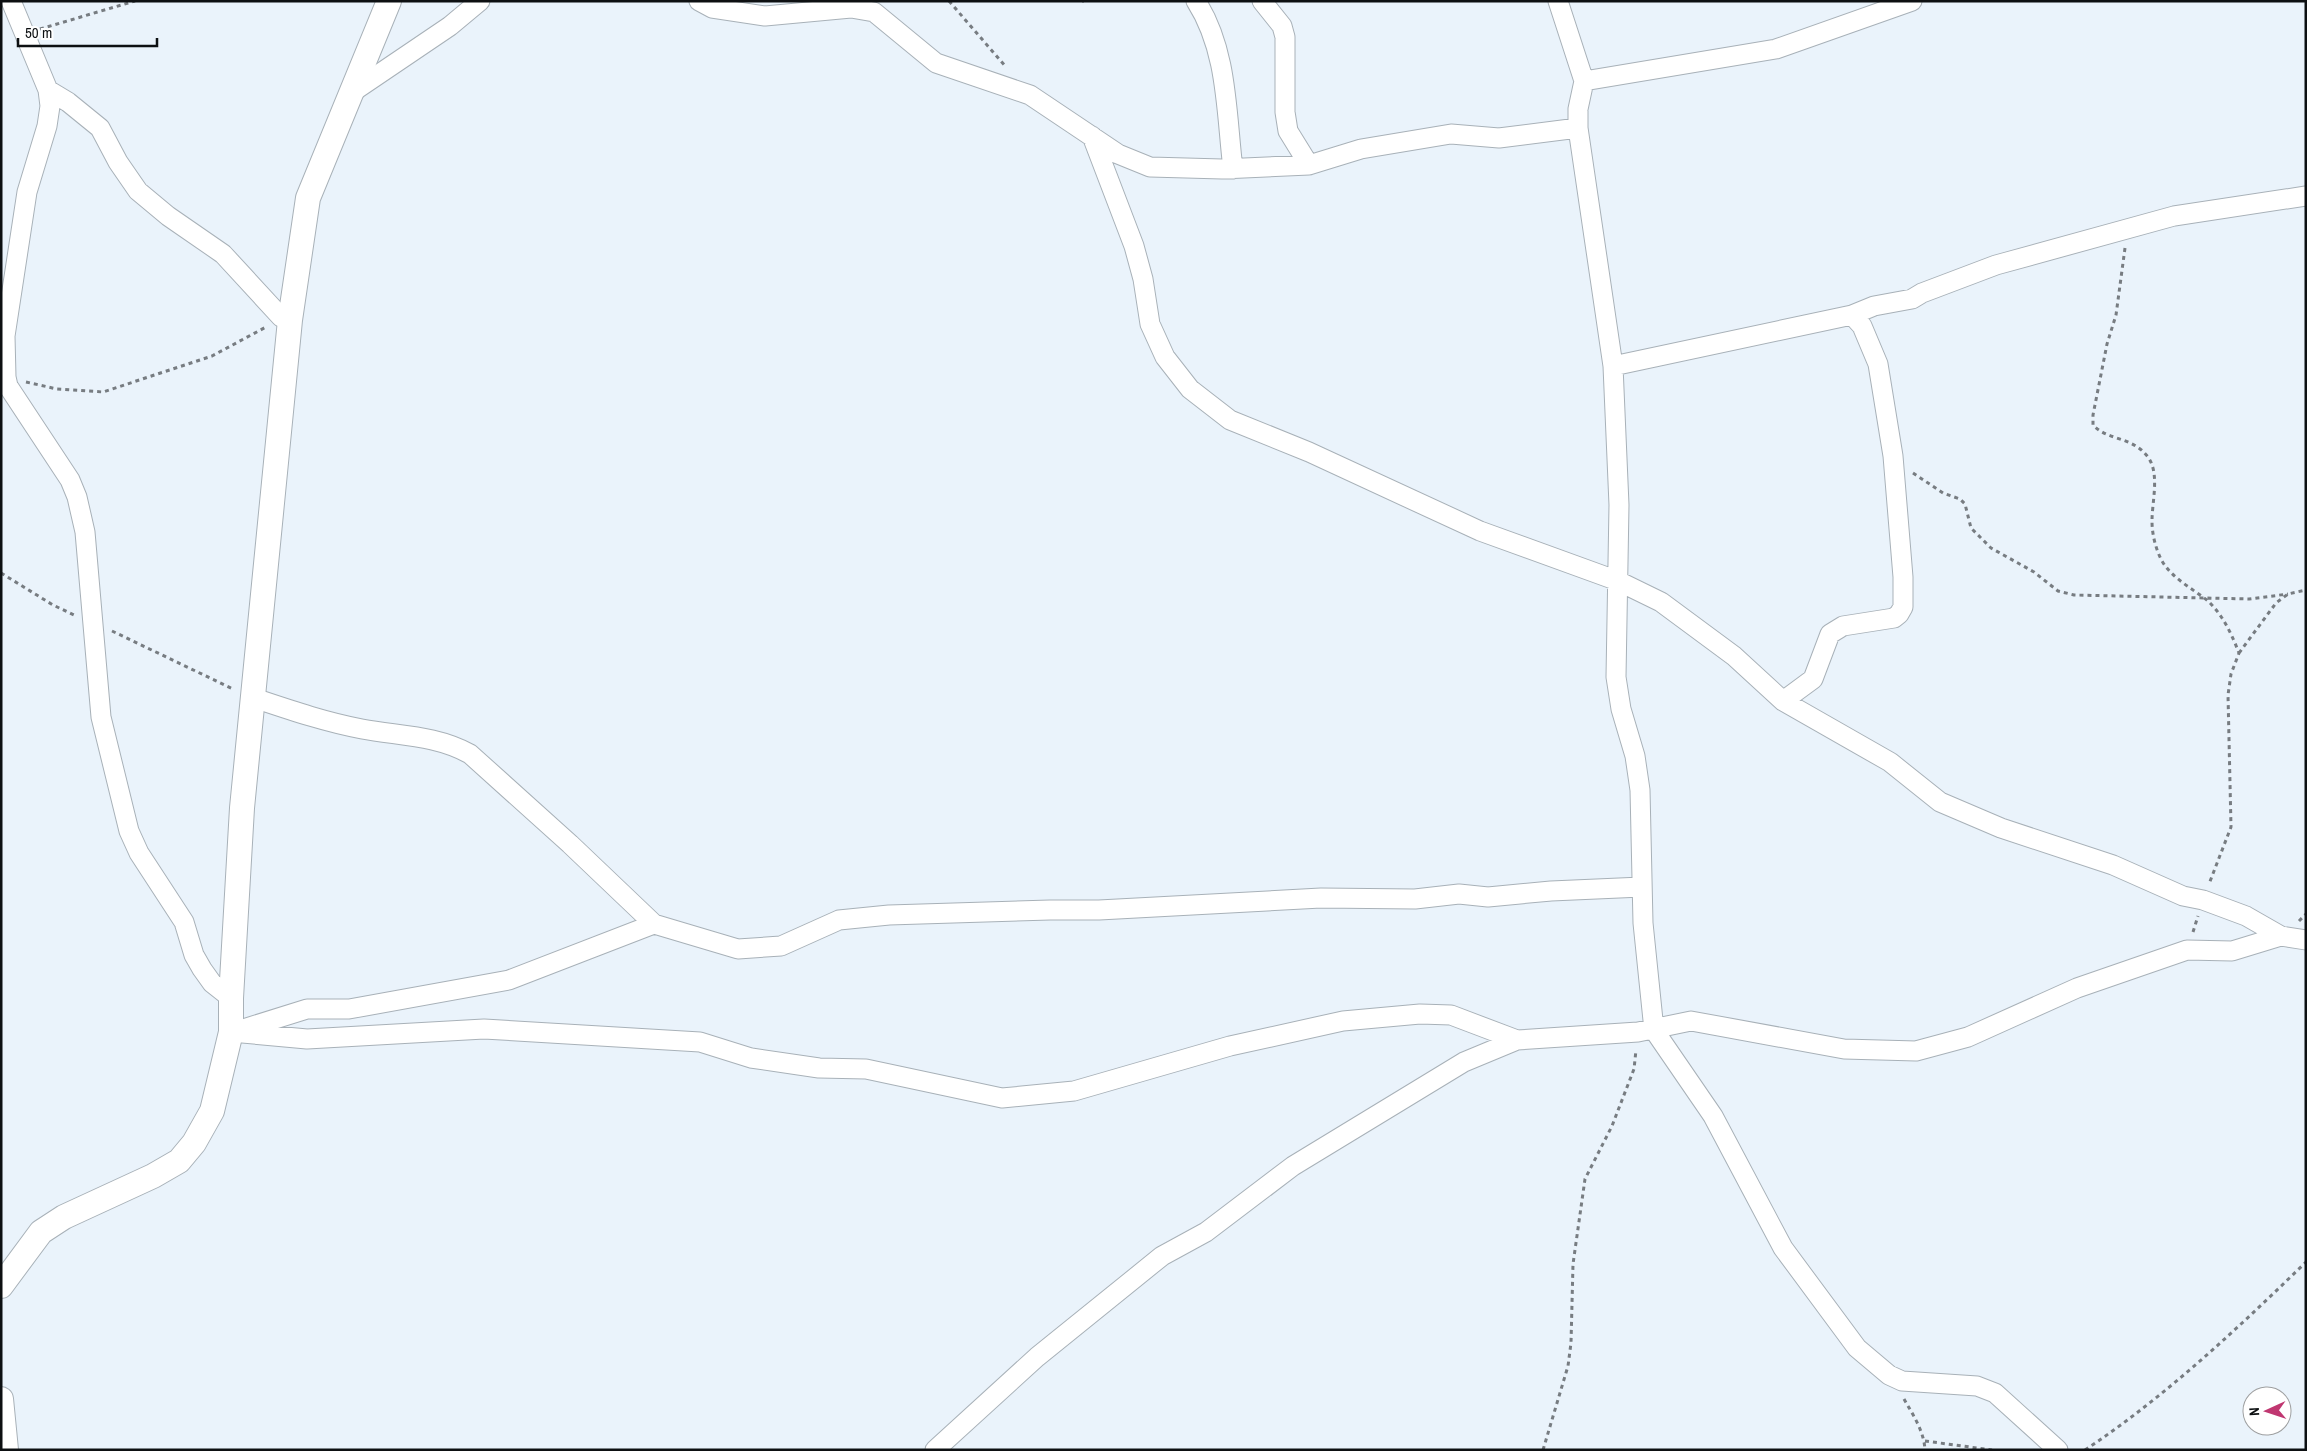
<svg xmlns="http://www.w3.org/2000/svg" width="2307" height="1451" font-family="'Archivo Narrow',sans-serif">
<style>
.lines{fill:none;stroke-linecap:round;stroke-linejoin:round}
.minor-casing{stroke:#a8b1b8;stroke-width:21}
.tertiary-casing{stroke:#a8b1b8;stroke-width:26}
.path{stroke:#777c81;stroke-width:3;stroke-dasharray:4 4;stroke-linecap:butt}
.minor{stroke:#fff;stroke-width:19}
.tertiary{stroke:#fff;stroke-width:24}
</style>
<rect width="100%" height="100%" fill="#eaf3fb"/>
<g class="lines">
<g class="minor-casing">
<path id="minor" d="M11,1L48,90L50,106L47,126L27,192L5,336L6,377L8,386L70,480L77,497L85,532L101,717L129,831L139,853L184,922L194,955L202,969L212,983L231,998
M699,1L712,8L765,16L851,8L874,12L936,63L1030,95L1118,154L1150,167L1222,169L1309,165L1361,149L1451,134L1499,138L1578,128
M1196,1C1228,51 1226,112 1233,169
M1262,1L1282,26L1285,37V112L1288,131L1309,165
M1558,1L1584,81
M1912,1L1776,49L1584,81L1578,109V128L1613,366L1619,505L1616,677L1621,709L1635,756L1640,790L1643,923L1654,1030L1713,1116L1783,1248L1857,1348L1889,1375L1902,1381L1977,1386L1995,1393L2058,1450
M48,90L68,102L100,128L118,162L138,191L168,216L223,254L281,317L290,320
M351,93L450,26L480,1
M1092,136L1134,246L1143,279L1150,324L1165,357L1190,389L1230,420L1309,452L1480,531L1618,581L1661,602L1734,656L1783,701L1890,762L1940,802L2001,828L2113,865L2183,896L2203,900L2246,916L2281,936
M1613,366L1852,315L1874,306L1912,299L1922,293L1996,265L2174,216L2306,196
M254,698C290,710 325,722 362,729C399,736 436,735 470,754L570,844L654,924L738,949L781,946L839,920L889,915L1050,910H1099L1321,898L1415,899L1459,894L1488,897L1551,891L1642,887
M1783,701L1813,679L1830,634L1843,626L1894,618L1899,614L1903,607V577L1893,456L1878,364L1862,326L1852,315
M240,1030L307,1009H349L509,980L654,924
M231,1032L307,1039L484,1029L700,1042L751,1058L819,1068L866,1069L1002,1098L1074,1091L1230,1046L1343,1021L1420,1014L1451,1015L1517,1040
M935,1450L1037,1357L1162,1256L1206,1232L1293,1166L1464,1062L1517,1040L1638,1032L1691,1021L1844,1049L1916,1051L1968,1037L2077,988L2187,950L2232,951L2281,936L2306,940"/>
</g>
<g class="tertiary-casing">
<path id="tertiary" d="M1,1286L41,1232L64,1217L153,1176L179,1161L194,1143L212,1111L231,1032V998L242,808L290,320L308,198L389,1
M1,1399L6,1450"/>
</g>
<path class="path" d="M949,1L1006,67
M1082,1H1084
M40,29L135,1
M2125,248L2116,315L2107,344L2093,415V425C2108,441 2132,436 2148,457C2160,474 2152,501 2152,521C2152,533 2155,546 2160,557C2169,577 2192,588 2208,601C2223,615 2232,635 2239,653L2231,674L2228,695L2231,827L2209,884
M26,382L57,389L103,392L212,356L266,327
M1913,473L1943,493L1960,499L1965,504L1971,528L1991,548L2034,572L2058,591L2074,595L2249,599L2288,594
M1,573L53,605L74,615
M112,631L233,689
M2239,653L2276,603L2288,594L2306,590
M2299,921L2306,914
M2193,932L2198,916
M1904,1399C1913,1415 1924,1431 1925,1450
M1925,1441L1992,1450
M1543,1450L1568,1366L1571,1343L1573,1264L1585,1179L1612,1126L1634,1069L1636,1050
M2085,1450C2166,1396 2236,1330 2306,1262"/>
<use href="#minor" class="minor"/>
<use href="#tertiary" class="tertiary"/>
</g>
<rect width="2307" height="1451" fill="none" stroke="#0d1012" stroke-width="5"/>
<g transform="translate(2267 1411) rotate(267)"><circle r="24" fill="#ffffff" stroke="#9e9fa0"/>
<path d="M0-4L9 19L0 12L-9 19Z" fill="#c03771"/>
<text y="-8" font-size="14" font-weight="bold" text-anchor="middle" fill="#0d1012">N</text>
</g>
<path d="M18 38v8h139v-8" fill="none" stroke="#0d1012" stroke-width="2.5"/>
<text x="25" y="38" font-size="15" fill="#0d1012" stroke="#ffffff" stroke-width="4" paint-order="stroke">50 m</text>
</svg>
